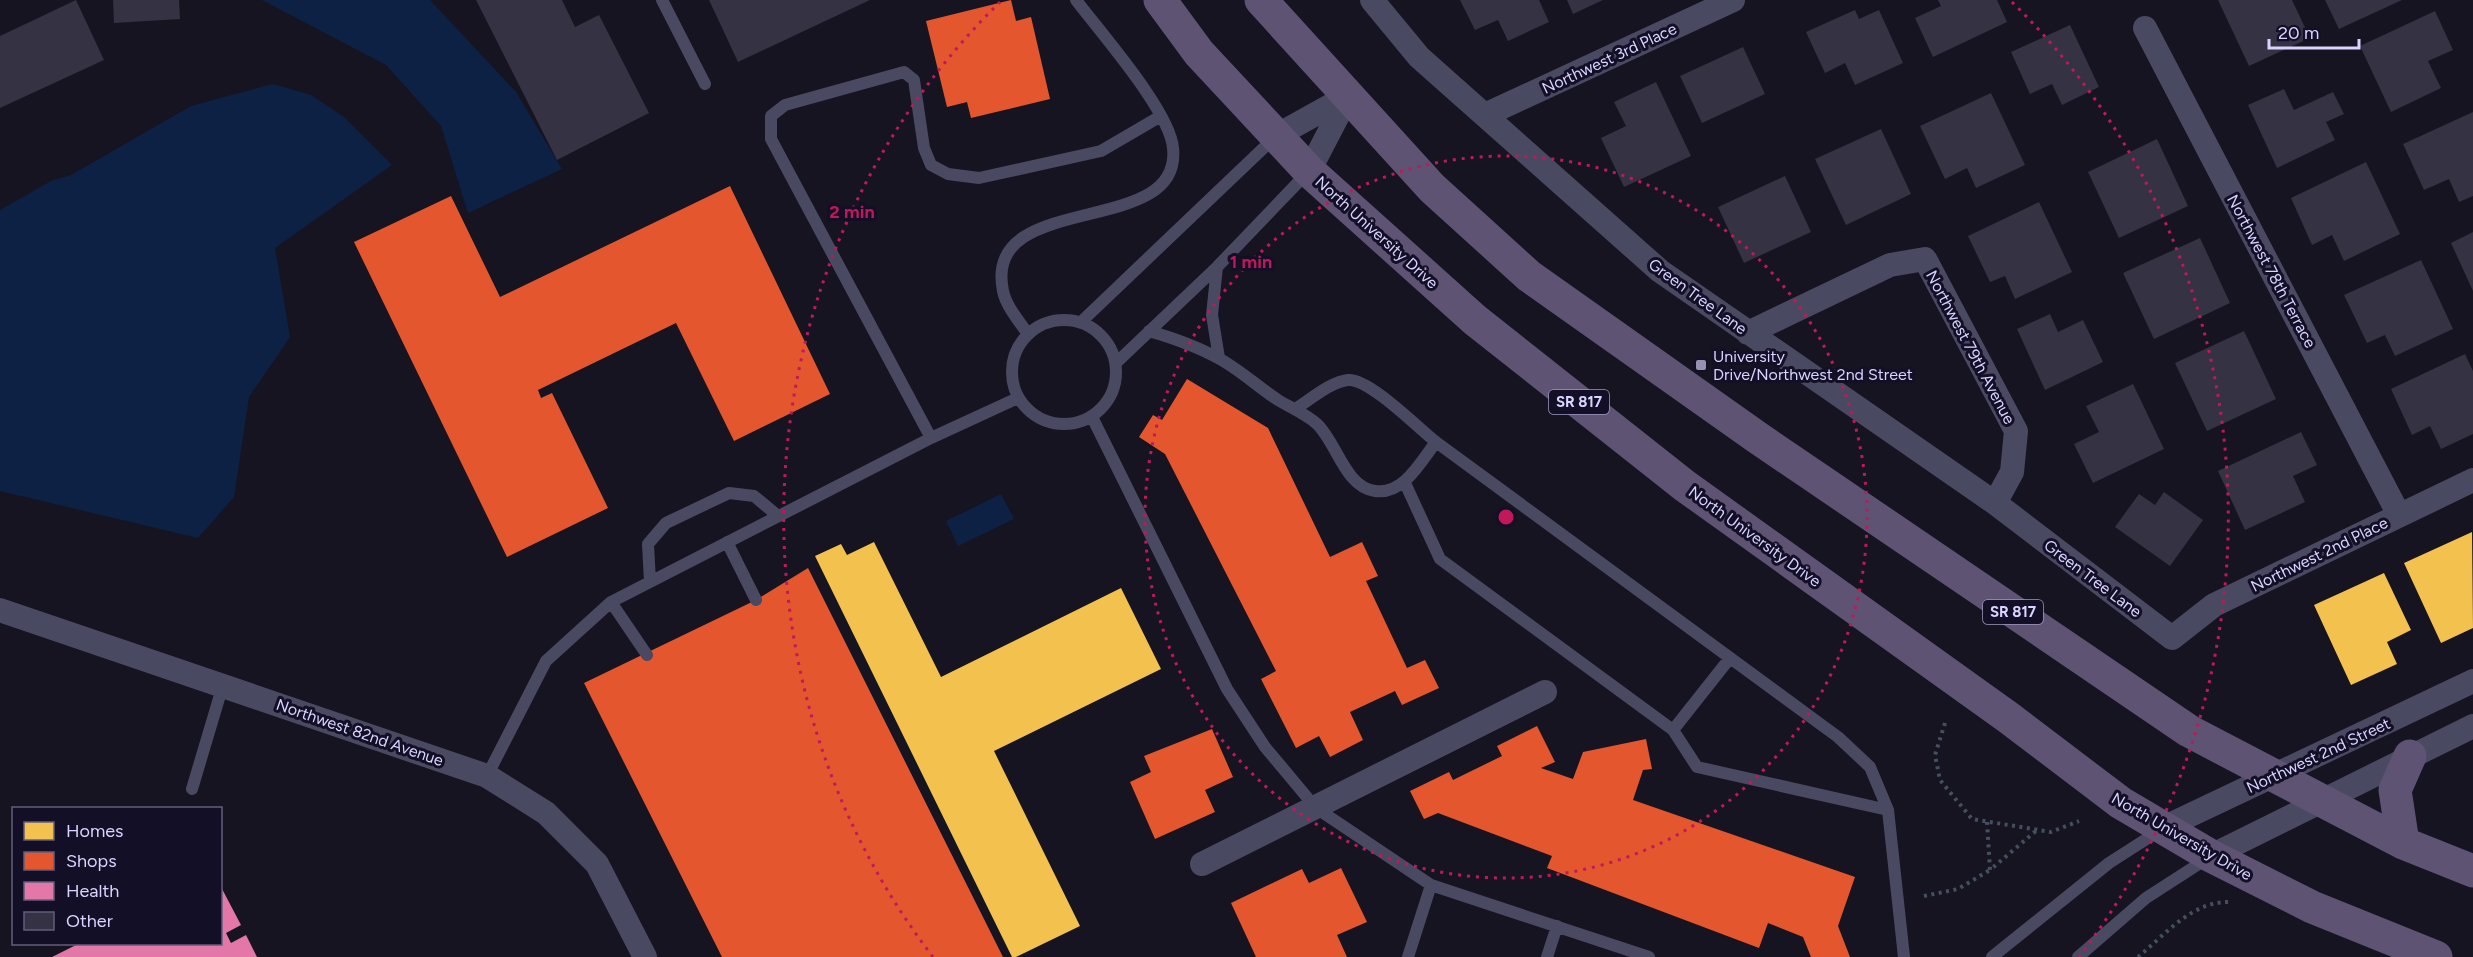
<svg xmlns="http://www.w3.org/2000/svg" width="2473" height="957" font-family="Figtree,sans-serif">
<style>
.water{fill:#0d2144}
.homes{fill:#f2c14e}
.shops{fill:#e4572e}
.health{fill:#e377a8}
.building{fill:#343243}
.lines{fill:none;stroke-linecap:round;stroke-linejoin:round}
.path{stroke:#44505f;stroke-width:4;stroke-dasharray:3 4.5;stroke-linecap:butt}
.lane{stroke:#4a4962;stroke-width:12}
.street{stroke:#4a4962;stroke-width:24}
.primary{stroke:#5e5373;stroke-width:33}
.ring{fill:none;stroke:#c2185b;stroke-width:3;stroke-dasharray:3 6}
.poi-dot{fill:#9591b1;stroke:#130f26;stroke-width:2}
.labels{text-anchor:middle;stroke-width:6;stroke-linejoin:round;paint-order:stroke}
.shield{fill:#130f26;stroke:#9e99be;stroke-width:1.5}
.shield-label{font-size:15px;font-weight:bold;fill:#d9d4ff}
.street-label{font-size:16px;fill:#d9d4ff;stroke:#130f26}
.poi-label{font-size:16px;fill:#d9d4ff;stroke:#130f26;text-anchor:start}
.centre{fill:#c2185b;stroke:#130f26;stroke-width:3}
.ring-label{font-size:18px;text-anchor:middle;font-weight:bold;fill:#c2185b;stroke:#130f26;stroke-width:6;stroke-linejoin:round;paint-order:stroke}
</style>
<rect width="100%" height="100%" fill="#161421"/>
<path class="water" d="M262,0H430L516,92L562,169L468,213L441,126L386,65Z
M273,84L311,95L344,117L392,165L275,248L290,337L249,397L234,497L198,538L0,491V210L51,181L71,175L191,106Z
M1001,494L1014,519L958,546L946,521Z"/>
<path class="homes" d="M2472,532L2473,628L2441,643L2404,563Z
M874,542L941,677L1121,588L1161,669L994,751L1080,926L1016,957H1012L815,556L841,544L847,555Z
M2384,573L2411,630L2387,642L2397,664L2351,685L2314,605Z"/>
<path class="shops" d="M1011,0L1016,21L1031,17L1050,99L971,118L967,102L947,107L926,21Z
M730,186L830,394L734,441L676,323L538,390L541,398L552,393L608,508L507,557L354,242L451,196L500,297Z
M1187,379L1268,428L1330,557L1362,542L1378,576L1366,581L1407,668L1425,660L1439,688L1402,705L1395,691L1350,712L1363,740L1330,757L1319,736L1296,748L1261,679L1276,671L1165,454L1139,437L1153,415L1162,420Z
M808,568L1003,957H722L584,683L756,600Z
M1537,726L1555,762L1541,768L1573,779L1583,752L1646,739L1652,769L1643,770L1633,800L1855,877L1838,926L1850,957H1811L1803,937L1768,923L1759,948L1547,868L1552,856L1438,813L1424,819L1410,791L1449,772L1453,780L1502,756L1497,746Z
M1212,729L1233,777L1205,790L1215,812L1155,839L1130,782L1151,772L1144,756Z
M1341,868L1367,922L1337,935L1347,957H1256L1231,903L1302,869L1309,883Z"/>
<path class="health" d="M220,885L241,925L226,933L231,943L246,935L257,957H52L78,944H220Z"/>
<path class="building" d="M76,0L104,60L0,108V36Z
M113,0H179L180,19L114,23Z
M476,0H562L575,27L599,15L649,113L557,160Z
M709,0H870L738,62Z
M1460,0H1539L1549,22L1508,41L1498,20L1475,30Z
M1567,0H1603L1573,14Z
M1938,0H1997L2007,22L1933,57L1915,18L1941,6Z
M2218,0H2292L2310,38L2249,66Z
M2325,0H2402L2339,29Z
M1855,10L1859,19L1879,10L1903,63L1855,85L1845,63L1825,73L1806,32Z
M2435,11L2453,50L2428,61L2441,88L2391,112L2360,46Z
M2070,25L2099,87L2062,105L2052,84L2030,94L2011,52Z
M1743,47L1765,94L1702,123L1680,76Z
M1656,82L1691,156L1624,187L1601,138L1626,126L1614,102Z
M2284,89L2294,110L2333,92L2344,114L2326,122L2335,140L2277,168L2248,105Z
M1991,93L2025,165L1976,188L1967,168L1945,179L1920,126Z
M2473,112V196L2459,202L2449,179L2424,190L2403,144Z
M1881,129L1911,194L1846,225L1815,159Z
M2157,139L2188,206L2119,238L2088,172Z
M2366,162L2400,234L2344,261L2332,235L2312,245L2291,198Z
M1785,176L1811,232L1744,263L1718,207Z
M2039,202L2072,272L2015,299L2005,276L1990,282L1968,236Z
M2473,232V291L2451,243Z
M2200,238L2230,303L2154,339L2123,273Z
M2421,260L2453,329L2395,356L2385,335L2367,343L2344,295Z
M2050,314L2058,332L2083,320L2103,362L2045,390L2017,329Z
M2244,331L2276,399L2207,431L2175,363Z
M2465,354L2473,371V434L2441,449L2430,426L2412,435L2391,389Z
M2133,384L2164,449L2093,483L2074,444L2099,432L2086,406Z
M2301,432L2317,465L2293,476L2305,502L2245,530L2218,471Z
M2164,492L2203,520L2170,566L2115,527L2139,494L2155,505Z"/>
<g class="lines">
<path class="path" d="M1945,723L1935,755L1940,780L1972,819L2051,832L2079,821
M1987,822L1990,870L2037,830
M1924,896L1958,889L1990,870
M2138,957C2166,934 2192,901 2230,902"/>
<path class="lane" d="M662,0L705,84
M1217,267L1212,315L1219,358
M1012 372a52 52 0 1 1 104 0a52 52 0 1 1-104 0Z
M1081,322L1275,137
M1149,331C1173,338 1196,346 1218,358C1239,369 1258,387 1278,400C1291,408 1306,414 1317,424C1337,443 1345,487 1375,491C1404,495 1421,461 1436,442C1418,428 1369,378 1348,380C1330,382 1310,400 1295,409
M1028,334C1019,321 1006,306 1003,291C982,188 1183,240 1173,148C1170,111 1100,32 1076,0
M1116,363L1217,267L1309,171
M1092,417L1227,689L1265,747L1316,808L1431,885L1649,957
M931,438L771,139V116L785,105L904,72L914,80L924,148L931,165L948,174L979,178L1101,151L1161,116
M1436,442L1838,737L1870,767L1888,810
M1405,483L1440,559L1673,730L1697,767L1888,810L1904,957
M727,542L756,600
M650,582L648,544L666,523L729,493L754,496L778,516
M611,602L647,655
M1673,730L1730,658
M487,776L546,661L611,602L931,438L1018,398
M192,789L223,685
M1408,957L1431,885
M1547,957L1557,926
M1992,957L2109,863L2162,829
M2078,957L2146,898L2208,858"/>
<path class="street" d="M1372,0L1419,57L1660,271L1995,503L2172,638L2214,605L2473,480
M2145,28L2399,515
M1485,115L1733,0
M1276,136L1348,96
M1309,171L1348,96
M1748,333L1890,265L1925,259L2016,431L2012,472L1995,503
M0,610L487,776L546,813L597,864L645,957
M2163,828L2473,681
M2211,856L2473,726
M1202,864L1545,692"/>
<path class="primary" d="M1160,0L1199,53L1309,171L1475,320L1685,486L2009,718L2121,803L2211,856L2312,907L2436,957
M1261,0L1432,188L1529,276L1758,438L2189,731L2403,843L2473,871
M2403,843L2395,790L2410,756"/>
</g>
<g class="ring">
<circle cx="1506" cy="517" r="361"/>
<path d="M933 957A722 722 0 0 1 1000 2M2012 2A722 722 0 0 1 2079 957"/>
</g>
<rect class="poi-dot" x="1695" y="359" width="12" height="12" rx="3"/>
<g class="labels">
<g class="shield">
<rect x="1549" y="390" width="60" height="24" rx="4.5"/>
<rect x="1983" y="600" width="60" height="24" rx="4.5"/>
</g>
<g class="shield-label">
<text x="1579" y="407">SR 817</text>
<text x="2013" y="617">SR 817</text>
</g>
<g class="street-label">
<text transform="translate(1609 58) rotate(-25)" y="6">Northwest 3rd Place</text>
<text transform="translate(1377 232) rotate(42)" y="6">North University Drive</text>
<text transform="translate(2272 271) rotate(62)" y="6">Northwest 78th Terrace</text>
<text transform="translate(1698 296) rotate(36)" y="6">Green Tree Lane</text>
<text transform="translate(1971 347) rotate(62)" y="6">Northwest 79th Avenue</text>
<text transform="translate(1755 536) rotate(36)" y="6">North University Drive</text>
<text transform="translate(2319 554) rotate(-26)" y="6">Northwest 2nd Place</text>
<text transform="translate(2093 578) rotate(37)" y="6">Green Tree Lane</text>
<text transform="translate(360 732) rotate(19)" y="6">Northwest 82nd Avenue</text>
<text transform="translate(2318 755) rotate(-25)" y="6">Northwest 2nd Street</text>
<text transform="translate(2182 836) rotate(30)" y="6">North University Drive</text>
</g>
<g class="poi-label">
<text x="1713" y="362">University<tspan x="1713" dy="18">Drive/Northwest 2nd Street</tspan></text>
</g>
</g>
<circle cx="1506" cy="517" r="9" class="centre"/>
<g class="ring-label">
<text x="852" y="218">2 min</text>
<text x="1251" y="268">1 min</text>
</g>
<rect x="12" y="807" width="210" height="138" fill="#130f26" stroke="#625e7d" stroke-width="1.5"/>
<rect x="24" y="822" width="30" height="18" fill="#f2c14e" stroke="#625e7d" stroke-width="1.5"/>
<text x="66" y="837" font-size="18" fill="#d9d4ff">Homes</text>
<rect x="24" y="852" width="30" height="18" fill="#e4572e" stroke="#625e7d" stroke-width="1.5"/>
<text x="66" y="867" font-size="18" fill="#d9d4ff">Shops</text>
<rect x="24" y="882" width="30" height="18" fill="#e377a8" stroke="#625e7d" stroke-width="1.5"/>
<text x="66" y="897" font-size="18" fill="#d9d4ff">Health</text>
<rect x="24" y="912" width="30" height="18" fill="#343243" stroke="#625e7d" stroke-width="1.5"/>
<text x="66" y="927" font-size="18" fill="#d9d4ff">Other</text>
<path d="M2269 39v9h90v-9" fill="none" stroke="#d9d4ff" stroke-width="3"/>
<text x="2278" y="39" font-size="18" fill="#d9d4ff" stroke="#130f26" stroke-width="4.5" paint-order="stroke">20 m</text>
</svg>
